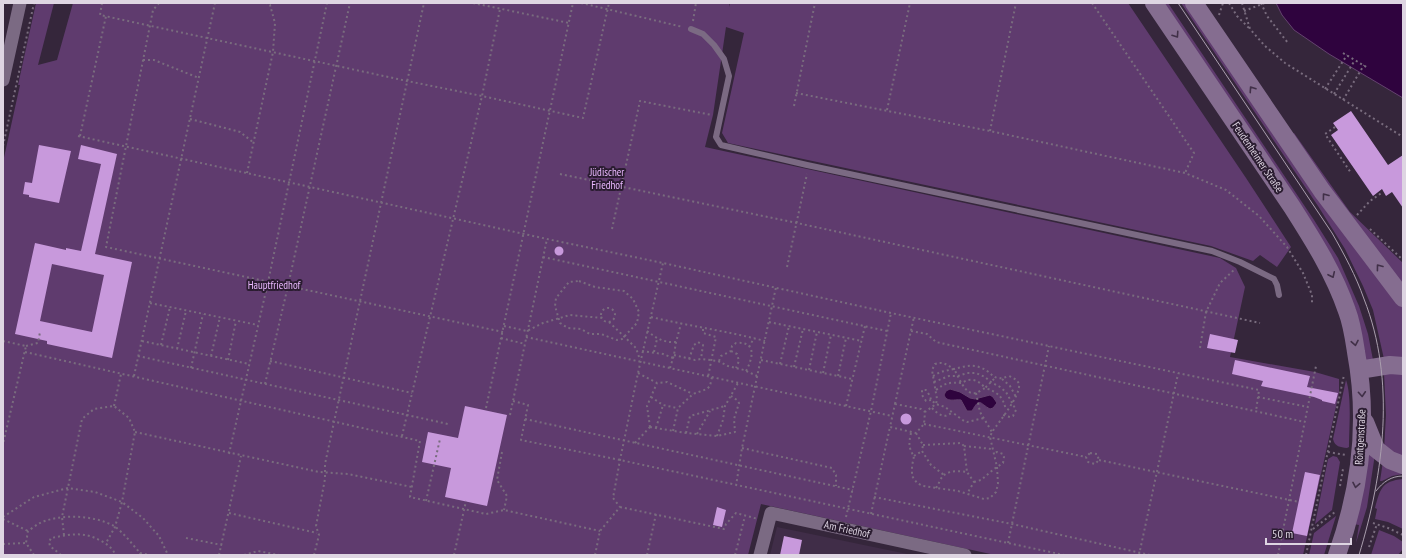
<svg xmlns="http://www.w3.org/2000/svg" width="1406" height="558" font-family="'PT Sans Narrow',sans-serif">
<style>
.built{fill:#402d48}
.green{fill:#5f3b6e}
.water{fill:#2f033e;stroke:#64426f}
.building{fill:#c899dc;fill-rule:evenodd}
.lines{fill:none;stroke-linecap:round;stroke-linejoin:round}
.path{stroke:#796c7e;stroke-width:2;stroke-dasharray:2 3;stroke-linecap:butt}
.lane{stroke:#7b6a83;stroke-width:6}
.street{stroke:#7b6a83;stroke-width:13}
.secondary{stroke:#856d90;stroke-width:18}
.tram{stroke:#aa9fae;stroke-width:1}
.oneway{stroke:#413048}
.labels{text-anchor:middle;stroke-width:4;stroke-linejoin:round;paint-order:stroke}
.street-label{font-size:11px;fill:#ded5e2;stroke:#2a1c30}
.park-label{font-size:11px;fill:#eab8ff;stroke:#2a1c30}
</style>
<rect width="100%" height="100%" fill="#35263b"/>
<path class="built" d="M777,527L912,555H770Z"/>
<path class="green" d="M36,3H54L38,65L57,60L73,3H729V7L730,3H1128L1246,178L1291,247L1277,267L1260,255L1253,261L1211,246L728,143L722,133L744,33L726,27L713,115L705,147L1220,258L1236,268L1245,287L1230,357L1315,372L1339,379V393L1303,555H995L761,504L748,555H3V162L20,85H18Z
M1162,3H1168L1314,220L1338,258L1359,306L1368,334L1373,360L1365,361L1357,320Z
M1181,3H1186L1362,255L1403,308V359H1384L1373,310L1363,286L1345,249L1318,206Z
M1294,133L1350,212L1403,263V285L1291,136Z
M1384,373H1403V461L1384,450L1386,415Z
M1346,380C1352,397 1349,428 1349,447L1347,448C1340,447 1335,447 1333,439Z
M1367,448L1375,454L1367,507L1356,543L1359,525L1353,524Z
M1333,456L1337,457L1340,462L1332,510L1315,524L1328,459Z
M1383,461L1403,470V474L1392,476L1382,481H1380Z
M1403,479V529L1388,522L1375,519L1377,509L1375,508C1380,490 1381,481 1403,479Z
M1336,516L1324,555H1309L1314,533Z
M1379,530L1394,536L1403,542V549L1398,555H1371Z"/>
<path class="water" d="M1276,3H1403V98L1329,54L1294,30L1282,15Z
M950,389L960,392L970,398L975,399L990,395L993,397L997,403L993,408L990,409C979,403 980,397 972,411H967L961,400C954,399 947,403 944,395L946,391Z"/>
<path class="building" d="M1351,111L1388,165L1403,155V208L1392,192L1386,196L1382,189L1373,196L1331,135L1338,130L1333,123Z
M39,145L71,151L59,203L29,197V195L23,194L25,182L32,183Z
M81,145L117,154L95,254L132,262L112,358L47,344V341L15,334L35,243L66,250V248L81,251L101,164L78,159ZM52,264L104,275L92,332L40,321Z
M554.5 251a4.5 4.5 0 1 1 9 0a4.5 4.5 0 1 1-9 0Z
M1210,334L1238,340L1235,353L1207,348Z
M1235,360L1310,376L1307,387L1338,393L1335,404L1322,401V400L1314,397L1261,386L1263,381L1232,374Z
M465,406L507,415L487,506L445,497L451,468L422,462L428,432L458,438Z
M900.5 419a5.5 5.5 0 1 1 11 0a5.5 5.5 0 1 1-11 0Z
M1305,472L1320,475L1307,536L1292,533Z
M717,507L726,510L722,527L713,525Z
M784,536L802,540L799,555H780Z"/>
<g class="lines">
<path class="path" d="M102,3L100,15L407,81L482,96L583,118L609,3
M159,3L153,10L106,247L503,332
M473,3L569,23
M581,3L683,27
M1092,3L1194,153L1185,173
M1229,3L1237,16L1249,28
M1242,3L1250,29L1265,46L1285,63L1403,137
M1261,3L1267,16L1288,43
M1244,11L1265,3
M1219,15L1223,3
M693,21L696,3
M1343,53L1368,68
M143,60H154L199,78
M1325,89L1347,55
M796,93L990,131L1185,173L1226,190L1259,216L1287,247L1303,273L1312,295V304
M1334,94L1355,60
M1343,100L1364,65
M794,106L815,3
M887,110L910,3
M190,119L240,132L254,143
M1335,127L1325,134L1351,173
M990,131L1016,3
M78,136L547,239L663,263L891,313L1259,390L1256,411
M80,136L106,16
M3,146L34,3
M247,173L273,52L275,23L270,5L266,3
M560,174L797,223L1260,323
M1357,215L1370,201L1383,192
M612,229L640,101L712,115
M1370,229L1403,260
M543,257L887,331
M787,267L807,174
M579,281L595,287L624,291L633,299L639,312L637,323L622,339L617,340L601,334H590L581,329L568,328L560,323L555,306L556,298L569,282Z
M150,303L258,325
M601 315a7 7 0 1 1 14 0a7 7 0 1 1-14 0Z
M651,317C689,326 727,331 765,341
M609,322L636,348L640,360
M769,322L862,341
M504,326L527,331L543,323L570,315L602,318
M703,329V333L716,337L708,377
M647,331C656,338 664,343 676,342
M911,331L927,334L936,342L1305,422
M526,337L892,416
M501,338L525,344
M3,341L26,346L3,444
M142,341L249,364
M161,345L170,307
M26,346L38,343L40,332
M749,347L754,338
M1200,348L1206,312L1220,283L1235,269
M177,349L186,311
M642,351L663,354L673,358
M731,351L737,354L739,361L736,368
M25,352L420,441L410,497L486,514L504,510L600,531
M654,352L657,339
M674,355L695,360L701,359L718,361L728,366L744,370L757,376
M138,356L448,424
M211,356L220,317
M689,359L694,345L698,342L703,345L701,359
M228,360L236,321
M761,360L852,379
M270,361L412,393
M719,361L721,356L731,351L732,346L736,343C757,341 753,358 746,371
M780,364L789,326
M794,367L803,329
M191,368L203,314
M670,368L674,355L676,342L681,324
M809,370L817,332
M638,373L657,383L667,382L693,394
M823,373L831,335
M134,376L215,3
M838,376L846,338
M933,376L940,372L954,369C959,377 965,396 976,393C979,392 983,389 985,388C998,392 1003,397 1006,410
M1002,379L1010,386L1016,397
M934,382L949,376H958L967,373H976L985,377L991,382L1000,387L1006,392L1016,410L1013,416L1010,417L1003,415
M265,384L288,286L350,3
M936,390C945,383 949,382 962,383C970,377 979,380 985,388L995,378
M976,393L980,412L992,432
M651,397L663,405L677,408
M1258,397L1308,407
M931,400L926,401L922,395V390H926L930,396L931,400L936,404L945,407L964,421L967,422L984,418
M513,401L528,405L521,440L620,460L1064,555
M895,404L921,409L925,412L924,424L916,433L890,427Z
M895,404L914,317
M114,406L121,374
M846,406L865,326
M486,408L573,3
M932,408C938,414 945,420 952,412
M510,415L547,239
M525,419L853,490
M924,424L1086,457
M650,427L686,433L717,436L735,432L734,419L739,403L737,400L731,396
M650,427L647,406L657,383
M656,428L663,405
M673,431L678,408L693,394L707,389L710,386L712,377
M135,432L319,472L348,474L412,487
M686,433L690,416L725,406
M911,433C909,442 908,448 914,456L912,466V476L917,483L923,486L958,491L984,499L990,498L996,492L998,484L997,467L990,437L992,432C999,422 1021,395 1019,384C1017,379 1013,378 1009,376C992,383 993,371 979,367C971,364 962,367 954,369C947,365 943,361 935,364L932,370L937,399L936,404L925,412
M916,433L923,445L922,451L931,465L944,475
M697,434L710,411
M402,436L482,96L500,9
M717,436L723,420L725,406L738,383
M635,443L650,427
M923,445L961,443L964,446L967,472
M964,446L992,449
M742,448L832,468L836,475V486
M502,452L497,480L507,496L504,510
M1328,452L1346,455
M1090,453L1097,454L1099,460L1095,464L1088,462L1086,457Z
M229,454L268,282L327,3
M914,456L922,451
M1099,460L1299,502
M974,482L981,480L994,469L1003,463L1004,457L1003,454L997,452L994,453
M736,486L742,448L776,287
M1340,486L1343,469
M936,488C939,484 940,479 943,476C949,470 960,471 967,472L974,482L967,494
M874,497L1012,524L1150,555
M426,501L440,439
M620,507L724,529L726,524L736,513L758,519
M229,513L317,533
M871,514L890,427
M3,517L34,497L68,488L95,492L122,502L143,518L159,536L168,555
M846,517L871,411L891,313
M3,519L28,531
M1373,523L1388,528L1403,535
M1313,529L1335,512
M64,535L62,517L82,419L94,409L114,406L129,418L135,432L122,502L115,527L106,543
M186,538L222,545
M1008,543L1049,346
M3,544L26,543
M1369,547L1377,524
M140,553L150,555
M3,554V555
M34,555L26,543L28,531C31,529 35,526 38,524C59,513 94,515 114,526C123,532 133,545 140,553V555
M61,555L50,546L49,542L51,538C62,536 74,533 85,535C94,536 114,546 115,555
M219,555L241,456
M244,555L258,551L279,555
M314,555L319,535L316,526L325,479V464L424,3
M454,555L466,501
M595,555L600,531L620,507L613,498L620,460L638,373L663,263
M647,555L656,514
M735,555L745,516
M1139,555L1178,374
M1278,555L1316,366
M1306,555L1344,375"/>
<path class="lane" d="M691,29L703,34L714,45L724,59L729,76L716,137L721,145L807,165L1212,251L1240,262L1274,279L1277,285L1279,295"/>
<path class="street" d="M3,80L20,3
M760,555L771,513L965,555"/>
<path class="secondary" d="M1154,3L1292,207C1313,240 1334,273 1347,311C1352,324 1354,339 1356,352C1369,422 1361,488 1337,555
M1194,3L1322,191L1403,298
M1359,370L1390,365L1403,366
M1365,422L1376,449L1390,460L1403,465"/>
<path class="tram" d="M1178,3L1332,233C1344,254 1356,276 1364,299C1396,380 1384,473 1359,555
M1376,491C1383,482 1391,476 1403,476
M1401,555L1403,553"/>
</g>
<defs><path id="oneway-chevron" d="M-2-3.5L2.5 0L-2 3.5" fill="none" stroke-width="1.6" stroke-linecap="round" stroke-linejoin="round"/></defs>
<g class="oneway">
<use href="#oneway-chevron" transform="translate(1176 35) rotate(56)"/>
<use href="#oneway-chevron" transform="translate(1252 89) rotate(-124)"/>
<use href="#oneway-chevron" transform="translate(1325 196) rotate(-127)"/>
<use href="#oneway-chevron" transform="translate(1379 267) rotate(-127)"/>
<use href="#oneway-chevron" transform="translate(1332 275) rotate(65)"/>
<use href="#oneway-chevron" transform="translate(1355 343) rotate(79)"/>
<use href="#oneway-chevron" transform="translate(1362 394) rotate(86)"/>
<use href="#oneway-chevron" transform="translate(1356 485) rotate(101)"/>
</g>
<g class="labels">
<g class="street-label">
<text transform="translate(1258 157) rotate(56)" y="4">Feudenheimer Straße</text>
<text transform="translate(1360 437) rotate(-87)" y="4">Röntgenstraße</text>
<text transform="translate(847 529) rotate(12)" y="4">Am Friedhof</text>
</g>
<g class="park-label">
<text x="607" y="176">Jüdischer<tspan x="607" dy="13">Friedhof</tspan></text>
<text x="274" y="289">Hauptfriedhof</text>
</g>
</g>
<rect width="1406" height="558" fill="none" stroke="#ded5e2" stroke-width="8"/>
<path d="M1266 538v6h85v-6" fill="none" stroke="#ded5e2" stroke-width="2"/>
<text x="1272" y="538" font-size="12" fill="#ded5e2" stroke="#2a1c30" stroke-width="3" paint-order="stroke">50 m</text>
</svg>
